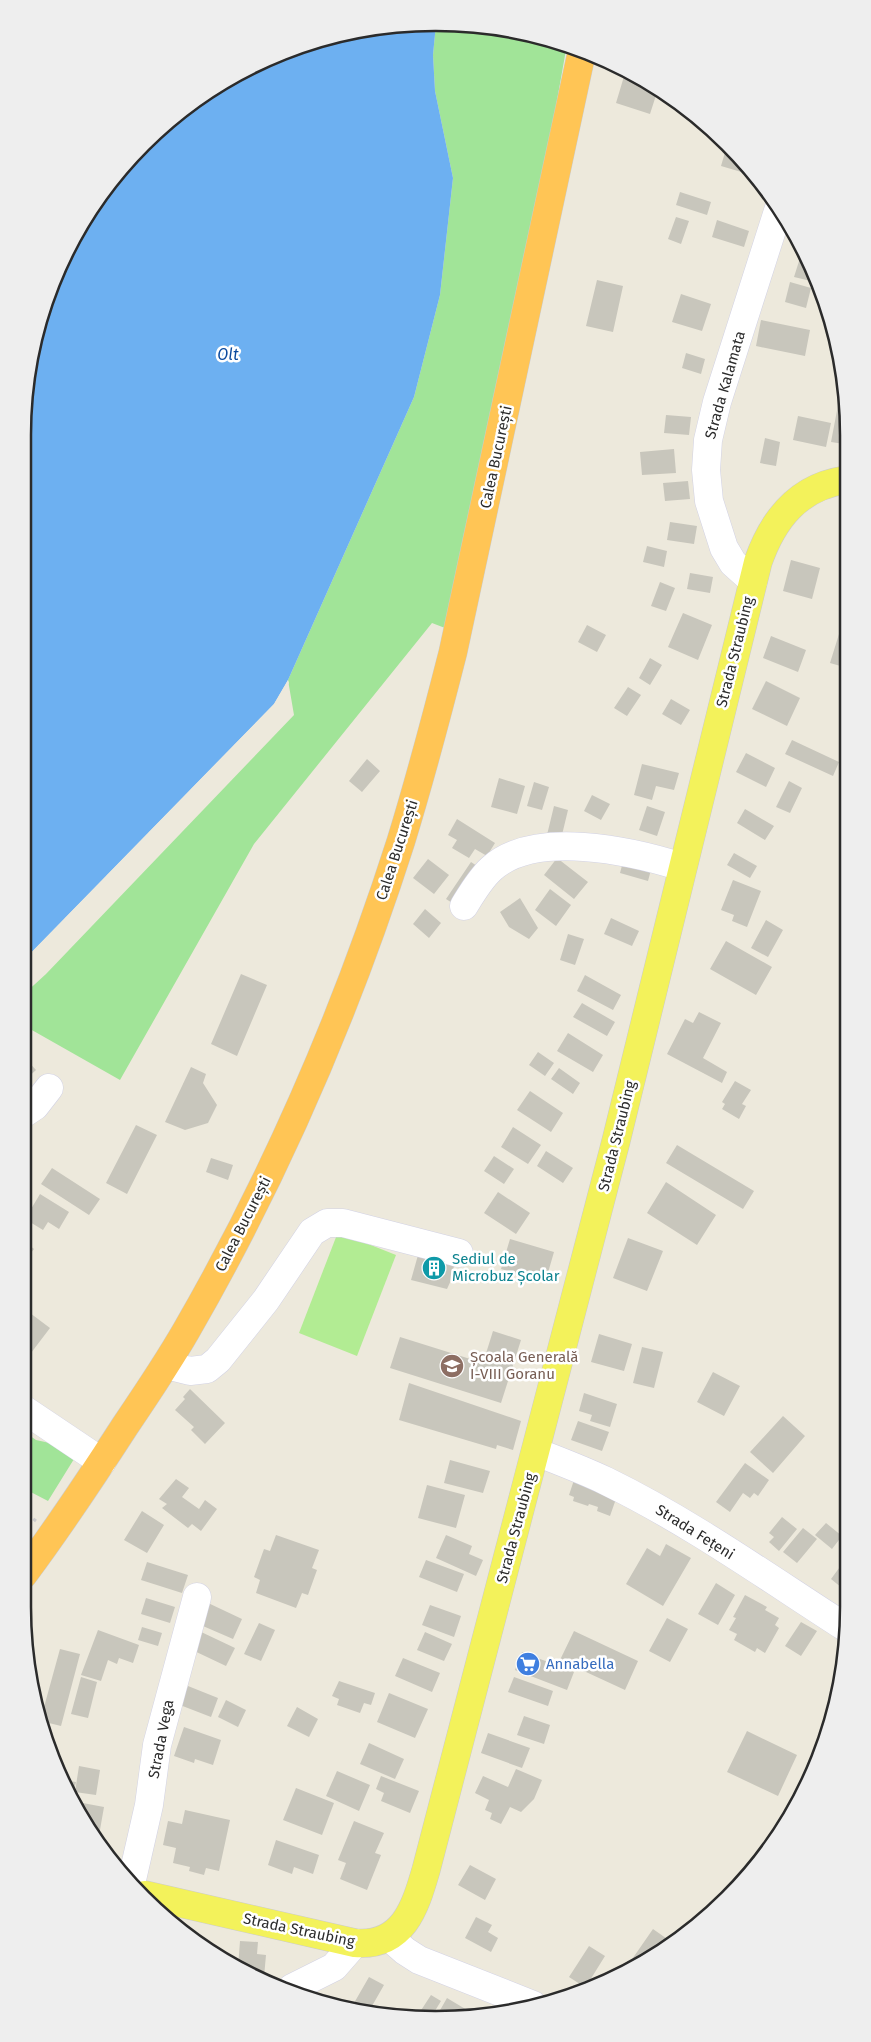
<svg xmlns="http://www.w3.org/2000/svg" width="871" height="2042" font-family="'Fira Sans',sans-serif">
<style>
.green{fill:#a1e498}
.pitch{fill:#b2ec93}
.water{fill:#6db0f1}
.pier{fill:#ede9dc}
.building{fill:#c8c6bc}
.lines{fill:none;stroke-linecap:round;stroke-linejoin:round}
.minor-casing{stroke:#d2d2e4;stroke-width:29}
.major-casing{stroke:#ccc;stroke-width:29}
.highway-casing{stroke:#ccc;stroke-width:29}
.path{stroke:#ccc;stroke-width:3;stroke-dasharray:4 2.5;stroke-linecap:butt}
.minor{stroke:#fff;stroke-width:28}
.major{stroke:#f3f25b;stroke-width:28}
.highway{stroke:#ffc555;stroke-width:28}
.labels{text-anchor:middle;stroke-width:5;stroke-linejoin:round;paint-order:stroke}
.street-label{font-size:15px;fill:#2b2b2b;stroke:#fff}
.culture-label{font-size:15px;fill:#0d838f;stroke:#fff;text-anchor:start}
.education-label{font-size:15px;fill:#785e54;stroke:#fff;text-anchor:start}
.shop-label{font-size:15px;fill:#366cbe;stroke:#fff;text-anchor:start}
.water-label{font-size:16px;font-style:italic;fill:#0b4a9e;stroke:#fff}
.rim{fill:none;stroke:#2b2b2b;stroke-width:2.5}
</style>
<rect width="100%" height="100%" fill="#ede9dc"/>
<path class="green" d="M436,24L490,26L567,44L549,146L445,628L432,623L254,844L120,1080L23,1025V995L46,974L294,715L288,680L414,397L440,295L453,178L435,91L433,55Z
M23,1431L36,1440L68,1447L74,1459L48,1501L23,1488Z"/>
<path class="pitch" d="M338,1232L396,1255L357,1356L299,1333Z"/>
<path class="water" d="M409,23L436,24L433,55L435,91L453,178L440,295L414,397L288,680L274,704L23,961V435L45,302L78,229L125,163L184,108L253,65L329,37Z"/>
<path class="pier" d="M288,680L289,683L276,706L23,963V961L274,704Z"/>
<path class="building" d="M625,73L658,89L650,114L616,103Z
M726,149L733,151L746,163L755,176L721,166Z
M680,192L711,202L707,215L676,205Z
M676,217L689,221L681,244L668,239Z
M717,220L749,231L744,247L712,237Z
M800,258L808,260L815,282L794,277Z
M597,280L623,286L613,332L586,326Z
M790,282L811,288L806,308L785,302Z
M681,294L711,304L702,331L672,322Z
M761,320L810,330L805,356L756,346Z
M686,353L705,359L701,374L682,368Z
M839,400L845,401L844,444L831,442Z
M666,415L691,417L689,435L664,433Z
M798,416L831,423L826,447L793,440Z
M765,438L780,442L776,466L760,463Z
M674,449L676,473L642,475L640,452Z
M688,481L690,499L665,501L663,483Z
M670,522L697,526L694,544L667,540Z
M647,546L667,551L664,567L643,562Z
M791,560L820,568L812,599L783,591Z
M690,573L713,577L710,593L687,589Z
M660,582L675,588L666,611L651,606Z
M683,613L712,625L698,660L668,647Z
M587,625L606,635L597,652L578,642Z
M839,634L846,636V660L844,667L830,663Z
M771,636L806,650L798,672L763,658Z
M650,658L662,665L650,685L639,678Z
M766,681L800,698L787,726L752,709Z
M628,687L641,695L627,716L614,708Z
M671,699L690,710L681,725L662,714Z
M792,740L839,762L833,776L785,754Z
M746,753L775,768L766,787L736,772Z
M367,759L380,771L362,792L349,781Z
M642,764L679,773L674,790L656,786L652,800L634,795Z
M499,778L525,786L517,814L491,807Z
M789,781L802,788L790,813L776,807Z
M534,782L549,787L542,810L527,806Z
M592,795L610,804L601,820L584,811Z
M554,806L568,810L561,839L547,835Z
M647,806L665,812L657,836L639,830Z
M745,809L774,826L765,840L737,823Z
M457,819L495,843L487,856L475,849L469,858L452,848L457,840L448,835Z
M734,853L757,866L750,878L727,865Z
M557,858L588,882L574,899L544,875Z
M624,858L652,866L648,881L620,873Z
M428,859L449,875L434,894L413,878Z
M471,862L483,870L457,906L446,899Z
M733,880L761,891L747,927L732,921L734,915L721,910Z
M550,889L571,905L556,926L535,910Z
M520,898L538,928L529,939L509,927L500,912Z
M425,909L441,923L429,938L413,924Z
M611,918L639,931L632,946L604,934Z
M766,920L783,930L768,957L751,948Z
M568,934L584,939L575,965L560,960Z
M726,941L772,967L756,995L710,969Z
M241,974L267,985L237,1056L211,1044Z
M585,975L621,995L613,1010L577,991Z
M582,1003L615,1022L607,1036L573,1017Z
M699,1012L721,1023L703,1058L727,1072L722,1083L667,1054L685,1019L693,1023Z
M568,1033L603,1055L593,1072L557,1051Z
M538,1052L554,1063L545,1076L529,1065Z
M23,1056L36,1070L23,1082Z
M191,1067L206,1074L203,1083L217,1105L208,1123L185,1130L165,1122Z
M559,1068L580,1083L573,1094L551,1079Z
M735,1081L751,1090L742,1104L746,1106L739,1119L722,1109L725,1104L722,1102Z
M530,1091L563,1113L551,1132L517,1110Z
M136,1125L157,1135L127,1194L106,1183Z
M513,1127L541,1145L528,1164L501,1147Z
M677,1145L754,1191L743,1209L666,1163Z
M546,1151L573,1168L563,1183L537,1166Z
M494,1156L514,1169L504,1184L484,1171Z
M211,1158L233,1165L228,1180L206,1172Z
M52,1168L100,1199L89,1215L41,1184Z
M666,1182L716,1215L697,1245L647,1213Z
M498,1192L530,1213L516,1234L484,1213Z
M40,1194L69,1212L59,1229L48,1222L43,1230L25,1219Z
M628,1238L663,1251L647,1291L613,1278Z
M510,1239L554,1252L545,1283L501,1269Z
M23,1240L34,1249L25,1260L23,1258Z
M420,1248L455,1259L452,1278L447,1289L411,1280Z
M26,1310L50,1328L31,1353L23,1346V1314Z
M493,1331L521,1340L501,1403L390,1368L400,1337L483,1363Z
M599,1334L632,1344L624,1371L591,1362Z
M642,1347L663,1352L654,1388L633,1383Z
M713,1372L740,1386L724,1416L697,1402Z
M409,1383L521,1421L513,1450L497,1445L496,1449L399,1420Z
M190,1389L225,1423L205,1444L191,1430L194,1427L175,1410L185,1399L183,1397Z
M584,1393L617,1404L610,1427L590,1421L592,1415L579,1411Z
M783,1416L805,1436L773,1473L750,1452Z
M578,1421L609,1432L602,1451L571,1440Z
M450,1460L490,1471L483,1493L444,1483Z
M745,1463L769,1480L758,1496L754,1493L750,1498L743,1493L730,1512L716,1502Z
M176,1479L189,1488L182,1497L199,1509L205,1500L217,1509L201,1531L192,1524L188,1528L162,1508L167,1504L159,1499Z
M574,1480L617,1496L610,1516L597,1511L598,1507L589,1504L588,1506L573,1501L574,1497L569,1495Z
M427,1485L465,1495L456,1528L418,1518Z
M142,1511L164,1525L147,1553L124,1540Z
M782,1517L797,1529L779,1551L769,1542L774,1537L769,1533Z
M826,1523L842,1536L832,1549L815,1535Z
M803,1528L817,1539L797,1563L783,1552Z
M276,1535L319,1550L312,1568L317,1570L308,1595L302,1593L296,1608L256,1593L260,1580L254,1577L264,1549L270,1551Z
M446,1535L472,1546L469,1554L483,1560L476,1576L436,1558Z
M666,1544L691,1558L663,1606L626,1584L647,1548L660,1556Z
M848,1556V1590L847,1592L831,1579Z
M426,1560L464,1574L457,1592L419,1577Z
M147,1562L188,1575L182,1593L141,1580Z
M716,1583L735,1595L718,1625L698,1614Z
M745,1595L767,1607L765,1610L779,1618L775,1625L779,1628L765,1653L757,1648L755,1652L734,1640L737,1634L729,1630L736,1618L733,1617Z
M146,1598L175,1607L170,1623L141,1614Z
M206,1602L242,1619L233,1639L196,1623Z
M430,1605L461,1616L454,1637L422,1625Z
M667,1618L688,1629L670,1662L649,1651Z
M801,1622L817,1631L801,1656L785,1646Z
M259,1623L275,1630L261,1661L244,1654Z
M142,1627L162,1633L158,1646L138,1640Z
M98,1630L139,1645L133,1663L119,1658L117,1664L108,1660L101,1681L81,1675Z
M197,1630L235,1648L226,1666L188,1648Z
M574,1631L638,1661L625,1690L560,1660Z
M425,1632L452,1644L444,1661L417,1650Z
M60,1649L80,1654L61,1726L41,1721V1718Z
M522,1652L574,1672L567,1690L515,1670Z
M403,1658L440,1673L432,1692L395,1676Z
M81,1677L97,1682L88,1718L71,1714Z
M514,1677L553,1691L548,1706L508,1692Z
M339,1681L375,1693L371,1705L364,1703L360,1713L337,1705L339,1699L332,1696Z
M188,1686L218,1698L211,1717L180,1705Z
M389,1693L428,1709L415,1738L377,1722Z
M226,1700L246,1710L238,1727L218,1717Z
M297,1707L318,1719L309,1737L287,1726Z
M524,1716L550,1725L544,1744L517,1735Z
M184,1727L221,1740L213,1765L195,1759L194,1763L174,1756Z
M747,1731L797,1755L778,1796L727,1772Z
M488,1733L530,1748L522,1768L481,1753Z
M369,1743L404,1759L395,1779L360,1764Z
M79,1766L100,1770L96,1795L75,1792Z
M516,1769L542,1780L534,1799L521,1812L510,1807L501,1824L490,1819L492,1813L485,1810L489,1800L475,1793L483,1776L508,1787Z
M337,1771L370,1785L359,1811L326,1796Z
M381,1776L419,1791L410,1813L381,1801L384,1793L376,1789Z
M63,1780L76,1782L72,1800Z
M296,1788L334,1803L322,1835L283,1820Z
M72,1801L104,1807L98,1841L78,1813Z
M185,1810L230,1820L219,1871L206,1868L204,1875L189,1871L190,1867L173,1863L176,1848L163,1845L168,1821L182,1824Z
M354,1821L384,1833L375,1853L381,1855L367,1890L340,1879L346,1863L338,1860Z
M276,1840L319,1855L313,1874L294,1867L292,1874L268,1865Z
M470,1865L496,1879L485,1900L458,1885Z
M476,1917L492,1925L488,1932L498,1938L491,1952L465,1938Z
M653,1929L670,1941L642,1964L632,1968L628,1965Z
M240,1941L258,1942L257,1954L266,1955L264,1977L238,1968Z
M589,1946L605,1956L587,1985L583,1986L569,1977Z
M369,1977L384,1985L368,2013L350,2010Z
M431,1995L441,2001L430,2019L416,2018Z
M447,1998L467,2010L463,2017L435,2019Z"/>
<g class="lines">
<g class="minor-casing">
<path id="minor" d="M753,581L733,563L724,548L709,501L706,470L708,440L717,402L778,211
M464,906C472,893 480,879 491,869C534,829 632,851 682,867
M23,1114L35,1106L49,1088
M166,1365L190,1371L207,1369L218,1360L266,1300L312,1232L327,1223H343L459,1253
M23,1409L102,1462
M536,1452C559,1461 583,1470 606,1481C690,1522 767,1577 845,1627
M131,1884L149,1805L157,1745L197,1597
M389,1937L405,1951L419,1960L533,2005
M292,1988L334,1967L355,1943"/>
</g>
<g class="major-casing">
<path id="major" d="M145,1895L355,1943C403,1947 415,1908 426,1870L616,1141L758,562C773,519 798,487 845,480"/>
</g>
<g class="highway-casing">
<path id="highway" d="M23,1575C59,1527 92,1477 125,1426C146,1395 167,1364 186,1331C275,1177 347,1010 401,841C420,779 437,715 453,652L582,51"/>
</g>
<path class="path" d="M23,1511L36,1521"/>
<use href="#minor" class="minor"/>
<use href="#major" class="major"/>
<use href="#highway" class="highway"/>
</g>
<defs>
<g id="building-disc" transform="scale(1.25)"><circle r="9.5" fill="#0f9aa8" stroke="#fff"/><path d="M-4-6H4V6H1V3H-1V6H-4ZM-2.5-4.3h1.7v1.8h-1.7ZM.8-4.3h1.7v1.8H.8ZM-2.5-1h1.7V.8h-1.7ZM.8-1h1.7V.8H.8Z" fill="#fff"/></g>
<g id="school-disc" transform="scale(1.25)"><circle r="9.5" fill="#8d6e63" stroke="#fff"/><path d="M0-5L7-2L0 1L-7-2ZM-4 1L0 2.5L4 1V4Q0 6-4 4Z" fill="#fff"/></g>
<g id="supermarket-disc" transform="scale(1.25)"><circle r="9.5" fill="#3f7fe0" stroke="#fff"/><path d="M-6-5.5h2.5l.6 2H6L4.5 2H-2.5L-4.4-4H-6ZM-1.5 3.2a1.3 1.3 0 1 0 .1 0ZM3 3.2a1.3 1.3 0 1 0 .1 0Z" fill="#fff"/></g>
</defs>
<g fill-rule="evenodd">
<use href="#building-disc" x="434" y="1268"/>
<use href="#school-disc" x="452" y="1366"/>
<use href="#supermarket-disc" x="528" y="1664"/>
</g>
<g class="labels">
<g class="street-label">
<text transform="translate(725 385) rotate(-74)" y="5">Strada Kalamata</text>
<text transform="translate(496 457) rotate(-78)" y="5">Calea București</text>
<text transform="translate(735 652) rotate(-76)" y="5">Strada Straubing</text>
<text transform="translate(397 850) rotate(-72)" y="5">Calea București</text>
<text transform="translate(617 1136) rotate(-76)" y="5">Strada Straubing</text>
<text transform="translate(243 1224) rotate(-63)" y="5">Calea București</text>
<text transform="translate(516 1528) rotate(-75)" y="5">Strada Straubing</text>
<text transform="translate(695 1532) rotate(32)" y="5">Strada Fețeni</text>
<text transform="translate(161 1739) rotate(-79)" y="5">Strada Vega</text>
<text transform="translate(299 1930) rotate(12)" y="5">Strada Straubing</text>
</g>
<g class="culture-label">
<text x="452" y="1264">Sediul de<tspan x="452" dy="17">Microbuz Școlar</tspan></text>
</g>
<g class="education-label">
<text x="470" y="1362">Școala Generală<tspan x="470" dy="17">I-VIII Goranu</tspan></text>
</g>
<g class="shop-label">
<text x="546" y="1669">Annabella</text>
</g>
<g class="water-label">
<text x="228" y="360">Olt</text>
</g>
</g>
<path d="M0 0H871V2042H0ZM435 31H436A404 404 0 0 1 840 435V1607A404 404 0 0 1 436 2011H435A404 404 0 0 1 31 1607V435A404 404 0 0 1 435 31Z" fill="#eee" fill-rule="evenodd"/>
<path class="rim" d="M435 31H436A404 404 0 0 1 840 435V1607A404 404 0 0 1 436 2011H435A404 404 0 0 1 31 1607V435A404 404 0 0 1 435 31Z"/>
</svg>
